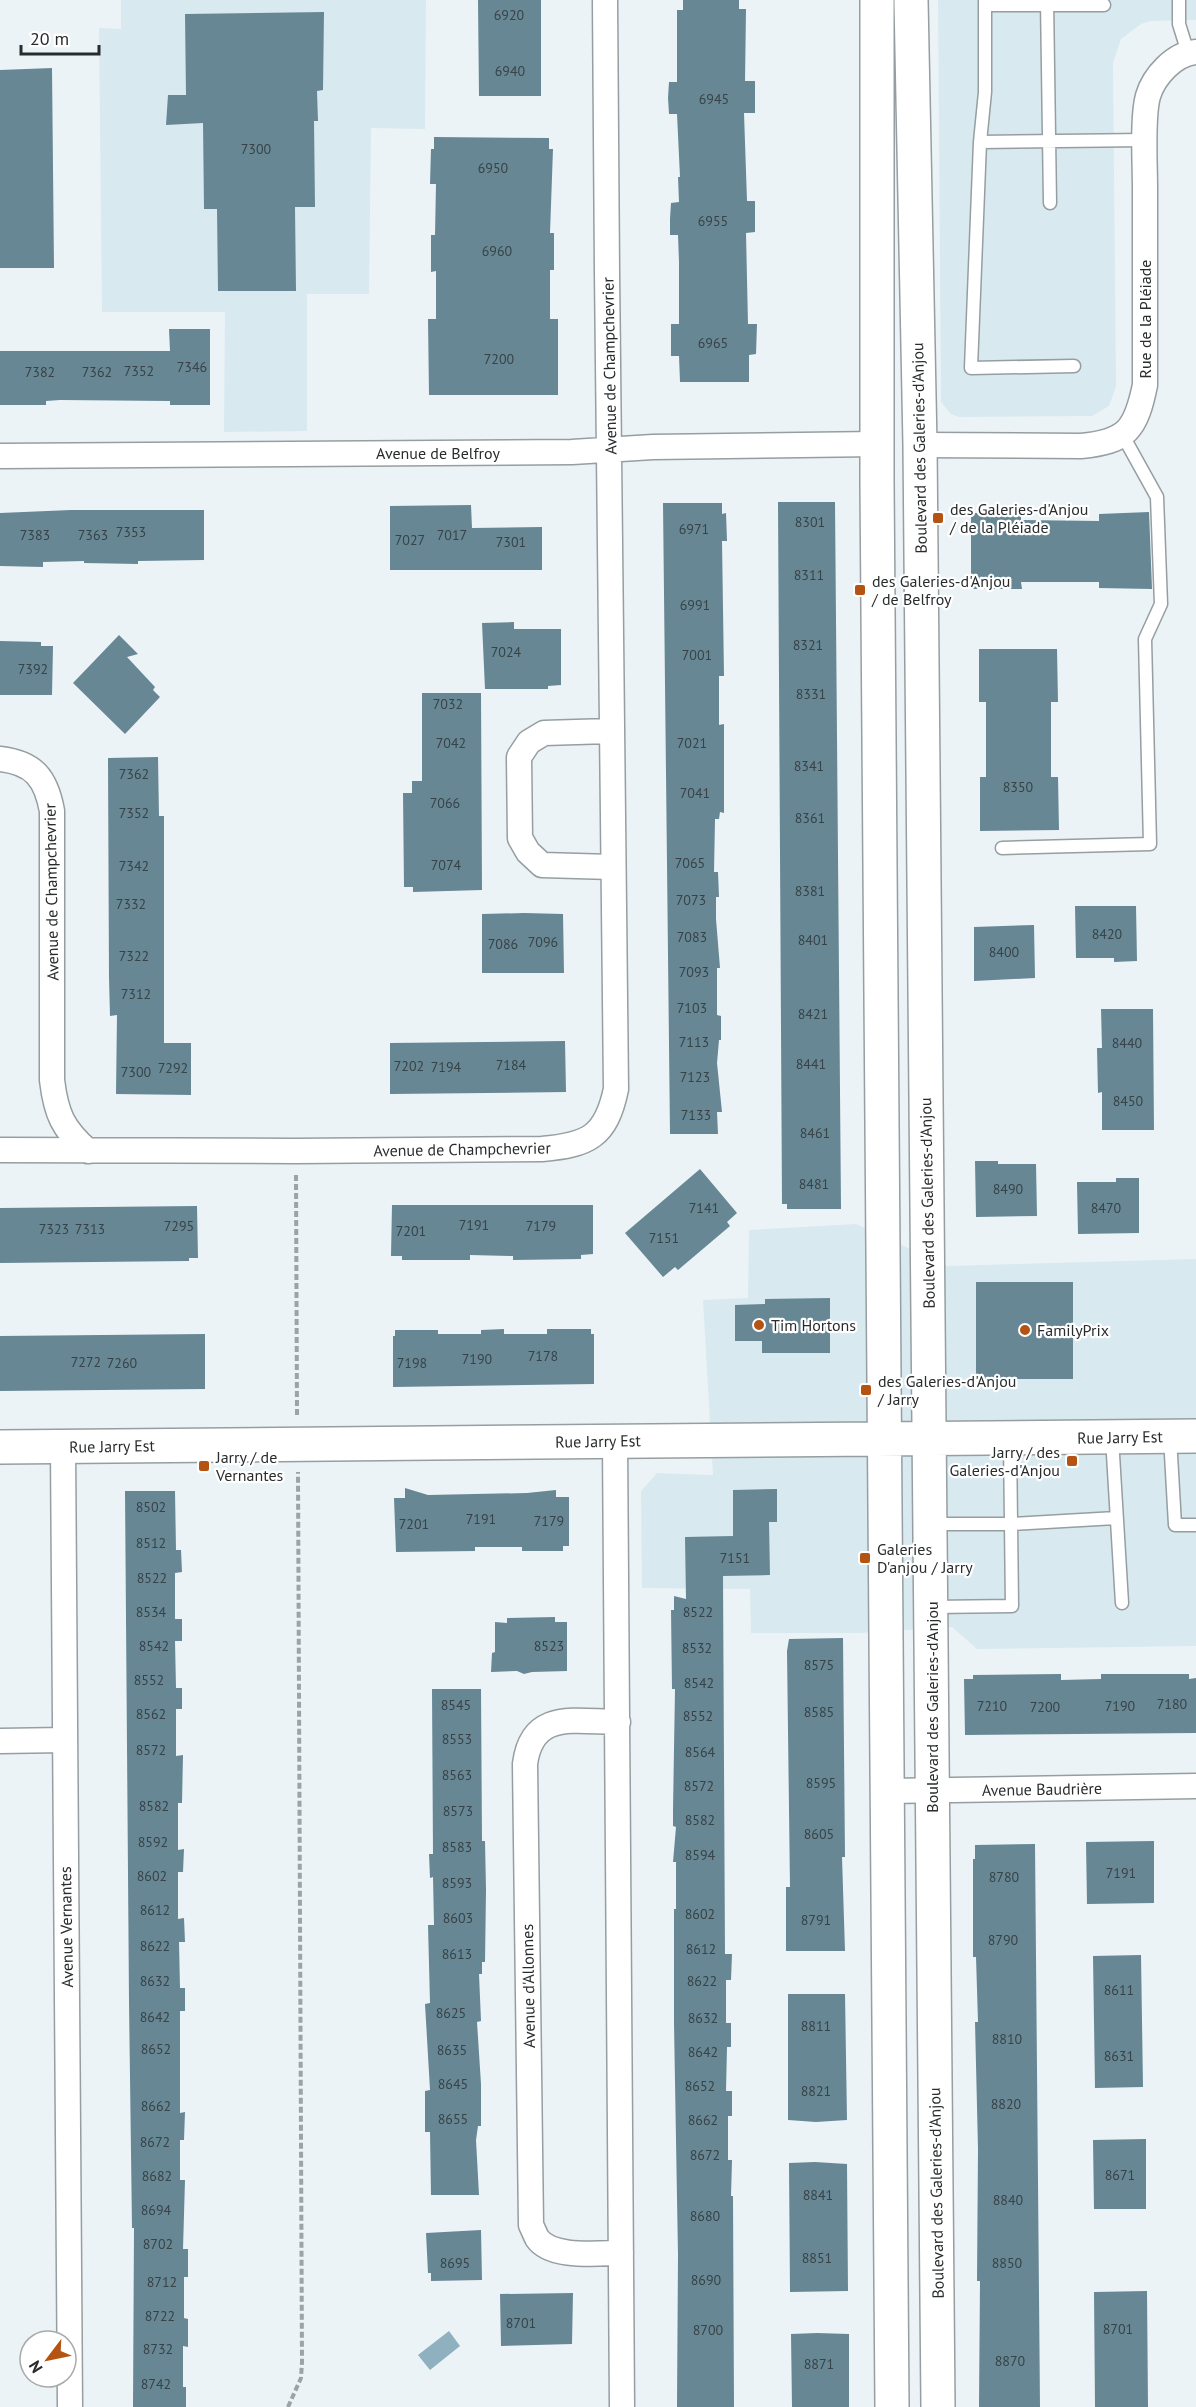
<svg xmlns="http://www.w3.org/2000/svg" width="1196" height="2407" font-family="'PT Sans',sans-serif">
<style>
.built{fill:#d9e9f0}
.water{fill:#8fb0bf}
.building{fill:#678795}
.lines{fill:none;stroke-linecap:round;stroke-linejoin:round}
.lane-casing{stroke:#969ea1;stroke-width:15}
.street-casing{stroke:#969ea1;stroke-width:27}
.secondary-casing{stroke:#969ea1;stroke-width:36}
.path{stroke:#9ca2a5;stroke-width:4;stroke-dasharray:6 3;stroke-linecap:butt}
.lane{stroke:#fff;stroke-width:12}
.street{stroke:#fff;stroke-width:24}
.secondary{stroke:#fff;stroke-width:33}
.poi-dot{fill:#b45312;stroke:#fff;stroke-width:2}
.labels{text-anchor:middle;stroke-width:4.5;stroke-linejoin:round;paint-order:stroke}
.number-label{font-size:14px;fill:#384347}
.street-label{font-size:16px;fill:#292c2d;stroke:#fff}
.poi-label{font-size:16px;fill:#292c2d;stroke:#fff;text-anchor:start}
</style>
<rect width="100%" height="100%" fill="#ebf3f7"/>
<path class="built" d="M121,0H426L425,129L371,128L369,294H307V431L224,432L225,312H102L99,28L121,29Z
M938,0H1196V20L1151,21L1141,24L1121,39L1113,63L1116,387L1109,406L1092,416L959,417L951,414L941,402Z
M856,1224L947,1266L1196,1259V1646L977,1649L952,1627L859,1633H751L750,1589L642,1588L641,1491L657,1473L713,1475L703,1300L748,1298L749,1230Z"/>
<path class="water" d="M449,2331L460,2346L430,2370L418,2355Z"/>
<path class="building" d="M478,0H541V96H479Z
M683,0H739V9H746L745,81H755V113H744L747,201H755V232L746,233L748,324H757L756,354L749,355V382H680L679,356H671V324H679V262L678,235H670V219L671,203L679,202L678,177H680L677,114H669L668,98L669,82H677V10H683Z
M324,12L323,90L317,91L318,121H314L315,207H295L296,291H218L217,209H204L203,123L166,125L168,95H186L185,14Z
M52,68L54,268H0V70Z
M434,137L549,138V149H553L550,233H554V270H550V319H558V395H429L428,319H436V271L431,272V235H435L436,184H430L431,149H434Z
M169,329H210V405H170V401L60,400L46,401V405H0V351H170Z
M778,502H835L841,1209H787V1204H782Z
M663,503H722V514L726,513L727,541H722L724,676H719V725L724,724V813L720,812L719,819H715L714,872H718L719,897H716V919L720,968H717V1015L721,1016V1040H719L717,1063L722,1112H717L718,1134H670Z
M471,505L472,528L542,527V570H390V506Z
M71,510H204V560L138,561V564L84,563V561L43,562V567L0,566V513Z
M1149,512L1152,589L1099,588V582H1021L1022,589H971V513H1021V520L1099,521V514Z
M514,622V629H561V685L548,686V689H485L482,623Z
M119,635L138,654L127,657L155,687L153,690L160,697L125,734L73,683Z
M0,641L41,642V646H53L52,695H0Z
M979,649H1057L1058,702H1051V777H1058L1059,830L980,831V777H986V702H979Z
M422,693H481L482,890L413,892V887H404L403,793H412V781H422Z
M158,757L159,816H164V1043H191V1095L116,1094L117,1015L110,1016L109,978L108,758Z
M1075,906H1136L1137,961L1114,962V958H1076Z
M524,913L563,914L564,973H482V914Z
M1034,925L1035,978L974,981V927Z
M1101,1009H1153L1154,1130H1102V1092L1098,1093L1097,1048H1102Z
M565,1041L566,1092L390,1094V1043Z
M975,1161H998V1164H1036L1037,1216L976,1217Z
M700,1169L737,1213L727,1222L730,1226L678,1270L675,1267L663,1277L625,1233Z
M1116,1178H1139V1233L1078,1234L1077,1182H1116Z
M392,1205H593V1254L581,1255V1259L513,1260V1256L470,1255V1260H402V1256H391Z
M197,1206L198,1258H189V1261L0,1263V1208Z
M976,1282H1073V1379H976Z
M830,1298V1353H762V1341H735V1305L765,1304V1299Z
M504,1329V1334H547V1329H591V1334H594V1384L393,1387V1336H395V1330H438V1334H481V1330Z
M205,1334V1389L0,1391V1336Z
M405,1488L428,1495L527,1493L556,1490V1497H569V1546H563V1551H522V1547H475V1551L396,1552L394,1498H405Z
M777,1489V1522H769L770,1575L723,1576L725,1954H732L731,1980H726V2023H731V2047H727L726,2091H732V2116H728V2160H732L731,2196H733L734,2407H677L678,2255L674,2024V1909H676V1862H673L676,1827L673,1826V1810L675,1689H672L671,1610H674V1596L686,1599L685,1537L733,1536V1490Z
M125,1491H175L176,1550H181L182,1572L175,1573V1619H182V1641H175L176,1688H182V1709H176V1756L183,1755L182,1803H178V1850L184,1849L183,1872H178V1919L184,1918L185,1942H179L180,1988H185V2011H180V2113L185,2112L184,2140H180V2180H185L183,2249H188V2277H184V2318L188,2319V2347L183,2346V2387H186V2407H133L134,2228H132L129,2001Z
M555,1617V1622H567V1671L532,1672L524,1674L517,1671L491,1672L492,1653L495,1652V1622L507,1623V1618Z
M843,1638L845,1857H842L845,1951H786V1887H790L787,1651L789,1639Z
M1061,1674V1680L1101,1679V1674H1189V1679L1196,1678V1733L965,1735L964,1679H973V1675Z
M432,1689H481L482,1841H485L486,1890L485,1962H482V1974H479L481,2021L477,2022L481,2084V2126H478L476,2140L479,2195H431L430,2132H425V2091L430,2090L425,2004L430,2003L428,1925H434L433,1877L430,1878L429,1854H433Z
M1154,1841V1903L1087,1904L1086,1842Z
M1035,1844L1040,2407H979L980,2281H977L978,2149L975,2022H978L976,1957H973V1859H975V1845Z
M1141,1955L1143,2087L1095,2088L1093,1956Z
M788,1994H845L847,2120L816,2122L788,2120Z
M1146,2139V2209H1094L1093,2140Z
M815,2162L847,2164L848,2291L790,2292L789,2163Z
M481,2230L482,2280L431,2281V2273H428L426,2233Z
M1147,2291L1148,2407H1095L1094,2292Z
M573,2293L572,2344L501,2346L500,2294Z
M817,2333L849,2334V2407H792L791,2334Z"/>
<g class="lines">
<g class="lane-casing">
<path id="lane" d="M985,0V92L980,142L971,368L1074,366
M1047,0L1050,203
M1179,0V24L1188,53
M985,5H1104
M980,142L1145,140
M1002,848L1150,844L1145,639L1161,604L1157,497L1122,434
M1170,1437L1175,1525H1196
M1112,1438L1122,1603
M931,1524H1011L1116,1518
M933,1607L1012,1606L1010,1440"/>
</g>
<g class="street-casing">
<path id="street" d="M920,445L1081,446C1127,442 1136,429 1145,385C1145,319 1145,253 1145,188C1145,164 1142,117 1148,96C1154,76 1174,54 1196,52
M0,456L572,452L653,447L877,444
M609,731L544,733L529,742L519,757L520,838L528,852L542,865L612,867
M0,759C34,763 46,778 52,811V1080C56,1114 63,1129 88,1151
M0,1150L295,1151L542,1149C588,1145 606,1137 616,1089C609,726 608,363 605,0
M615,1441L622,2407
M63,1447L70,2407
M618,1722C576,1722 532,1709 525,1764L531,2225C533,2229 535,2234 537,2238C551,2259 599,2253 621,2253
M0,1741L64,1740
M888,1791L1196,1786"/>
</g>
<g class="secondary-casing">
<path id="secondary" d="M877,0V481L892,2407
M911,0L920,445L938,2407
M0,1447L1196,1436"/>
</g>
<path class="path" d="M296,1175L297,1416
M288,2407L301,2378L302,2362L298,1472"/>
<use href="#lane" class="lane"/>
<use href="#street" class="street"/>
<use href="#secondary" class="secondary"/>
</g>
<g class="poi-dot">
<rect x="932" y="512" width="12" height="12" rx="3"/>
<rect x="854" y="584" width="12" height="12" rx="3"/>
<circle cx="759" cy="1325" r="6"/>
<circle cx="1025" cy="1330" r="6"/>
<rect x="860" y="1384" width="12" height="12" rx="3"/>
<rect x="1066" y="1455" width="12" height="12" rx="3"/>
<rect x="198" y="1460" width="12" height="12" rx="3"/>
<rect x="859" y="1552" width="12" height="12" rx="3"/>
</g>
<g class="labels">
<g class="number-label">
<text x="509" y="20">6920</text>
<text x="510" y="76">6940</text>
<text x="714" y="104">6945</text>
<text x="256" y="154">7300</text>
<text x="493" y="173">6950</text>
<text x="713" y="226">6955</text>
<text x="497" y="256">6960</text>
<text x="713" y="348">6965</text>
<text x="499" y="364">7200</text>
<text x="192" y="372">7346</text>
<text x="139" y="376">7352</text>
<text x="40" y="377">7382</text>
<text x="97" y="377">7362</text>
<text x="810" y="527">8301</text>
<text x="694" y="534">6971</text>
<text x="131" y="537">7353</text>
<text x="35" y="540">7383</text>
<text x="93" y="540">7363</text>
<text x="452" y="540">7017</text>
<text x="410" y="545">7027</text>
<text x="511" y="547">7301</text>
<text x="809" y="580">8311</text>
<text x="695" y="610">6991</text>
<text x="808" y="650">8321</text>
<text x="506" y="657">7024</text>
<text x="697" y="660">7001</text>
<text x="33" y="674">7392</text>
<text x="811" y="699">8331</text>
<text x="448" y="709">7032</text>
<text x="451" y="748">7042</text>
<text x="692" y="748">7021</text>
<text x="809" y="771">8341</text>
<text x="134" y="779">7362</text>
<text x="1018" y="792">8350</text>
<text x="695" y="798">7041</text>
<text x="445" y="808">7066</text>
<text x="134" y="818">7352</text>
<text x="810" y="823">8361</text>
<text x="690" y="868">7065</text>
<text x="446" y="870">7074</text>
<text x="134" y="871">7342</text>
<text x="810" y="896">8381</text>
<text x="691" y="905">7073</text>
<text x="131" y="909">7332</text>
<text x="1107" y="939">8420</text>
<text x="692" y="942">7083</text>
<text x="813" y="945">8401</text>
<text x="543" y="947">7096</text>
<text x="503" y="949">7086</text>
<text x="1004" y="957">8400</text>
<text x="134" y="961">7322</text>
<text x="694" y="977">7093</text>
<text x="136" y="999">7312</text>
<text x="692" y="1013">7103</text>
<text x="813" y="1019">8421</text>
<text x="694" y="1047">7113</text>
<text x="1127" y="1048">8440</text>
<text x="811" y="1069">8441</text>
<text x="511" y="1070">7184</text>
<text x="409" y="1071">7202</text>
<text x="446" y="1072">7194</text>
<text x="173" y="1073">7292</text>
<text x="136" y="1077">7300</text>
<text x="695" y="1082">7123</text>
<text x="1128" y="1106">8450</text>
<text x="696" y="1120">7133</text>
<text x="815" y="1138">8461</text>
<text x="814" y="1189">8481</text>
<text x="1008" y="1194">8490</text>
<text x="704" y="1213">7141</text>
<text x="1106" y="1213">8470</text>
<text x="474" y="1230">7191</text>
<text x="179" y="1231">7295</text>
<text x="541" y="1231">7179</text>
<text x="54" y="1234">7323</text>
<text x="90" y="1234">7313</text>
<text x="411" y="1236">7201</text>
<text x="664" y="1243">7151</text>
<text x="543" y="1361">7178</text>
<text x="477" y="1364">7190</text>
<text x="86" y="1367">7272</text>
<text x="122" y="1368">7260</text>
<text x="412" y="1368">7198</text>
<text x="151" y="1512">8502</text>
<text x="481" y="1524">7191</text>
<text x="549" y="1526">7179</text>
<text x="414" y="1529">7201</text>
<text x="151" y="1548">8512</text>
<text x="735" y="1563">7151</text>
<text x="152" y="1583">8522</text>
<text x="151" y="1617">8534</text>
<text x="698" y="1617">8522</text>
<text x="154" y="1651">8542</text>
<text x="549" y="1651">8523</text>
<text x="697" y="1653">8532</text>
<text x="819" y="1670">8575</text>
<text x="149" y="1685">8552</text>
<text x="699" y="1688">8542</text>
<text x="1172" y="1709">7180</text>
<text x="456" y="1710">8545</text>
<text x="992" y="1711">7210</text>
<text x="1120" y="1711">7190</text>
<text x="1045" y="1712">7200</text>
<text x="819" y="1717">8585</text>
<text x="151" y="1719">8562</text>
<text x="698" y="1721">8552</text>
<text x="457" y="1744">8553</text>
<text x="151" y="1755">8572</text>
<text x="700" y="1757">8564</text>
<text x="457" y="1780">8563</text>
<text x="821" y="1788">8595</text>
<text x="699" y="1791">8572</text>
<text x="154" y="1811">8582</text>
<text x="458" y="1816">8573</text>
<text x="700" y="1825">8582</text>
<text x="819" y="1839">8605</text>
<text x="153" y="1847">8592</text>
<text x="457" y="1852">8583</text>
<text x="700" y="1860">8594</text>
<text x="1121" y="1878">7191</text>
<text x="152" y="1881">8602</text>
<text x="1004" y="1882">8780</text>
<text x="457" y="1888">8593</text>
<text x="155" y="1915">8612</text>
<text x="700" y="1919">8602</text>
<text x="458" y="1923">8603</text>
<text x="816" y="1925">8791</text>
<text x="1003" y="1945">8790</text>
<text x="155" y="1951">8622</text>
<text x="701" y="1954">8612</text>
<text x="457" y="1959">8613</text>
<text x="155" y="1986">8632</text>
<text x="702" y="1986">8622</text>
<text x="1119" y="1995">8611</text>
<text x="451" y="2018">8625</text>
<text x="155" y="2022">8642</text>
<text x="703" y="2023">8632</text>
<text x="816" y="2031">8811</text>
<text x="1007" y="2044">8810</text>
<text x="156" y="2054">8652</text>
<text x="452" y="2055">8635</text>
<text x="703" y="2057">8642</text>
<text x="1119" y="2061">8631</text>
<text x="453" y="2089">8645</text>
<text x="700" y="2091">8652</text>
<text x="816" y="2096">8821</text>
<text x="1006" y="2109">8820</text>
<text x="156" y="2111">8662</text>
<text x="453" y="2124">8655</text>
<text x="703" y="2125">8662</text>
<text x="155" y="2147">8672</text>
<text x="705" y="2160">8672</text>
<text x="1120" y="2180">8671</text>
<text x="157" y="2181">8682</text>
<text x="818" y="2200">8841</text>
<text x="1008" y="2205">8840</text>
<text x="156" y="2215">8694</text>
<text x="705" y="2221">8680</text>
<text x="158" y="2249">8702</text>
<text x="817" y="2263">8851</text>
<text x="455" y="2268">8695</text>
<text x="1007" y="2268">8850</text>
<text x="706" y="2285">8690</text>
<text x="162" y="2287">8712</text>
<text x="160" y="2321">8722</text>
<text x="521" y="2328">8701</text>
<text x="1118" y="2334">8701</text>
<text x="708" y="2335">8700</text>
<text x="158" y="2354">8732</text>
<text x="1010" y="2366">8870</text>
<text x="819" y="2369">8871</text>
<text x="156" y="2389">8742</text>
</g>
<g class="street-label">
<text transform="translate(1145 319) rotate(-90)" y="6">Rue de la Pléiade</text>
<text transform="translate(609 366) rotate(-91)" y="6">Avenue de Champchevrier</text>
<text transform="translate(919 448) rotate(-91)" y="6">Boulevard des Galeries-d'Anjou</text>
<text x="438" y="459">Avenue de Belfroy</text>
<text transform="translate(51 892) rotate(-91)" y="6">Avenue de Champchevrier</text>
<text transform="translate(462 1149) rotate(-1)" y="6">Avenue de Champchevrier</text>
<text transform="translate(927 1203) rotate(-91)" y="6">Boulevard des Galeries-d'Anjou</text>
<text transform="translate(1120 1437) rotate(-1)" y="6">Rue Jarry Est</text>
<text transform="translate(598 1441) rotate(-1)" y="6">Rue Jarry Est</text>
<text transform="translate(112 1446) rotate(-1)" y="6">Rue Jarry Est</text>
<text transform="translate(932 1707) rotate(-90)" y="6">Boulevard des Galeries-d'Anjou</text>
<text transform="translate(1042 1789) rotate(-1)" y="6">Avenue Baudrière</text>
<text transform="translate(66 1927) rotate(-91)" y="6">Avenue Vernantes</text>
<text transform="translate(528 1986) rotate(-91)" y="6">Avenue d'Allonnes</text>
<text transform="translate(936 2193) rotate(-91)" y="6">Boulevard des Galeries-d'Anjou</text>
</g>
<g class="poi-label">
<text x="950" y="515">des Galeries-d'Anjou<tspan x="950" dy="18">/ de la Pléiade</tspan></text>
<text x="872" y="587">des Galeries-d'Anjou<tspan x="872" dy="18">/ de Belfroy</tspan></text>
<text x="771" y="1331">Tim Hortons</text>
<text x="1037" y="1336">FamilyPrix</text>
<text x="878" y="1387">des Galeries-d'Anjou<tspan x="878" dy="18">/ Jarry</tspan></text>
<text x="1060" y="1458" text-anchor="end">Jarry / des<tspan x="1060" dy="18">Galeries-d'Anjou</tspan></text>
<text x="216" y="1463">Jarry / de<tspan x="216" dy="18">Vernantes</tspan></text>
<text x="877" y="1555">Galeries<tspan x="877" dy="18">D'anjou / Jarry</tspan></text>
</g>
</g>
<g transform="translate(48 2359) rotate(238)"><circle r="28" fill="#ffffff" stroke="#a9abab" stroke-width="1.5"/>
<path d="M0-4.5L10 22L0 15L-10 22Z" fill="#b45312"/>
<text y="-9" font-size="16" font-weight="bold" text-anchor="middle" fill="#292c2d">N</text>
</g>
<path d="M21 45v9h78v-9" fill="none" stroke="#292c2d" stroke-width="3"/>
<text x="30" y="45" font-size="18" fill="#292c2d" stroke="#ffffff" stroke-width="4.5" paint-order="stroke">20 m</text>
</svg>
